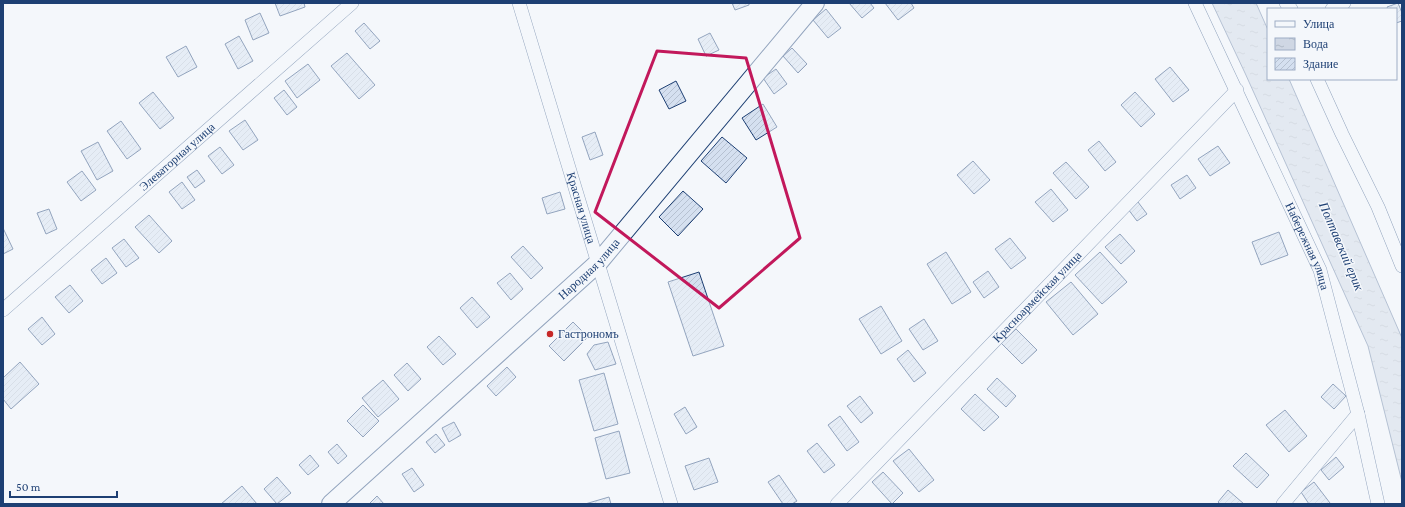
<svg xmlns="http://www.w3.org/2000/svg" width="1405" height="507" font-family="'Crimson Pro',serif">
<style>
.water{fill:url(#water-ripples);stroke:#687fa3}
.building{fill:url(#building-hatch);stroke:#1d3f73}
.lines{fill:none;stroke-linecap:round;stroke-linejoin:round}
.minor-casing{stroke:#1d3f73;stroke-width:14}
.secondary-casing{stroke:#1d3f73;stroke-width:20}
.minor{stroke:#f4f7fb;stroke-width:13}
.secondary{stroke:#f4f7fb;stroke-width:18}
.marked{fill:none;stroke:#c2185b;stroke-width:3;stroke-linejoin:round}
.poi-dot{fill:#c62828;stroke:#f4f7fb;stroke-width:1.5}
.labels{text-anchor:middle;stroke-width:3;stroke-linejoin:round;paint-order:stroke}
.street-label{font-size:12px;fill:#1d3f73;stroke:#f4f7fb}
.poi-label{font-size:12px;fill:#1d3f73;stroke:#f4f7fb;text-anchor:start}
.water-label{font-size:13px;font-style:italic;fill:#1d3f73;stroke:#f4f7fb}
</style>
<defs>
<pattern id="water-ripples" width="26" height="14" patternUnits="userSpaceOnUse"><rect width="26" height="14" fill="#cfd7e4"/><path d="M2 4q2-2 4 0t4 0M15 11q2-2 4 0t4 0" fill="none" stroke="#b1bac7"/></pattern>
<pattern id="building-hatch" width="6" height="6" patternUnits="userSpaceOnUse"><rect width="6" height="6" fill="#d5e0f0"/><path d="M-1 1l2-2M0 6l6-6M5 7l2-2" fill="none" stroke="#b6c1d1"/></pattern>
</defs>
<rect width="100%" height="100%" fill="#f4f7fb"/>
<path class="water" d="M1212,3H1256L1268,30V79H1289L1402,338V482L1368,346L1245,73Z"/>
<path class="building" d="M275,3H304L305,7L280,16Z
M732,3H749V5L735,10Z
M849,3H870L874,8L862,18Z
M885,3H911L914,8L898,20Z
M1398,3L1402,13V21L1396,23V9H1388L1387,7Z
M826,9L841,28L828,38L813,20Z
M260,13L269,33L253,40L245,20Z
M364,23L380,41L370,49L355,31Z
M710,33L719,50L706,56L698,39Z
M239,36L253,61L238,69L225,44Z
M186,46L197,67L178,77L166,57Z
M792,48L807,64L798,73L783,56Z
M347,53L375,85L359,99L331,66Z
M308,64L320,80L297,98L285,81Z
M1170,67L1189,90L1173,102L1155,79Z
M776,69L787,84L774,94L763,78Z
M676,81L686,101L669,109L659,90Z
M284,90L297,107L287,115L274,98Z
M153,92L174,118L160,129L139,103Z
M1135,92L1155,114L1141,127L1121,105Z
M763,104L777,127L756,140L742,118Z
M245,120L258,140L243,150L229,131Z
M121,121L141,149L127,159L107,131Z
M595,132L603,155L590,160L582,137Z
M722,137L747,158L726,183L701,161Z
M1099,141L1116,162L1105,171L1088,150Z
M98,142L113,171L97,180L81,151Z
M1218,146L1230,163L1210,176L1198,159Z
M220,147L234,165L222,174L208,156Z
M973,161L990,180L974,194L957,175Z
M1066,162L1089,187L1076,199L1053,173Z
M197,170L205,181L195,188L187,177Z
M82,171L96,190L81,201L67,182Z
M1187,175L1196,188L1180,199L1171,185Z
M182,182L195,200L182,209L169,192Z
M1051,189L1068,210L1053,222L1035,202Z
M683,191L703,209L678,236L659,217Z
M560,192L565,209L547,214L542,198Z
M1138,202L1147,214L1137,221L1128,209Z
M49,209L57,229L46,234L37,213Z
M149,215L172,241L159,253L135,227Z
M3,228L13,249L3,254Z
M1279,232L1288,255L1261,265L1252,242Z
M1120,234L1135,251L1121,264L1105,247Z
M1010,238L1026,258L1011,269L995,249Z
M124,239L139,258L126,267L112,248Z
M523,246L543,268L531,279L511,257Z
M946,252L971,292L952,304L927,264Z
M1100,252L1127,282L1102,304L1075,275Z
M106,258L117,273L102,284L91,270Z
M988,271L999,287L984,298L973,282Z
M699,272L724,346L693,356L668,282Z
M510,273L523,289L511,300L497,283Z
M1071,282L1098,314L1073,335L1046,302Z
M70,285L83,301L69,313L55,297Z
M472,297L490,317L477,328L460,308Z
M881,306L902,341L881,354L859,319Z
M42,317L55,334L42,345L28,329Z
M924,319L938,341L923,350L909,329Z
M573,322L588,337L564,361L549,346Z
M1016,329L1037,350L1022,364L1001,343Z
M439,336L456,354L443,365L427,347Z
M608,342L616,364L595,370L587,354L594,345Z
M908,350L926,373L914,382L897,359Z
M20,362L39,384L11,409L3,399V378Z
M407,363L421,379L408,391L394,375Z
M507,367L516,377L496,396L487,386Z
M604,373L618,424L594,431L579,380Z
M997,378L1016,396L1006,407L987,389Z
M383,380L399,399L378,417L362,398Z
M1333,384L1346,396L1334,409L1321,397Z
M975,394L999,417L984,431L961,409Z
M860,396L873,413L861,423L847,406Z
M363,405L379,421L363,437L347,421Z
M685,407L697,427L686,434L674,414Z
M1285,410L1307,436L1289,452L1266,425Z
M840,416L859,442L847,451L828,425Z
M454,422L461,435L449,442L442,428Z
M619,431L630,473L606,479L595,438Z
M436,434L445,445L435,453L426,442Z
M817,443L835,465L824,473L807,451Z
M337,444L347,456L338,464L328,452Z
M909,449L934,480L919,492L893,461Z
M1246,453L1269,475L1257,488L1233,466Z
M310,455L319,466L308,475L299,465Z
M1336,457L1344,467L1329,480L1321,470Z
M709,458L718,482L694,490L685,466Z
M412,468L424,485L414,492L402,474Z
M883,472L903,493L892,504L872,482Z
M779,475L797,501L792,504H783L768,482Z
M277,477L291,493L277,504L264,489Z
M1314,482L1330,503L1328,504H1309L1301,492Z
M242,486L257,504H221Z
M1228,490L1244,504H1220L1218,502Z
M377,496L384,504H371L370,503Z
M609,497L611,504H585Z"/>
<g class="lines">
<g class="minor-casing">
<g id="minor">
<path id="s1" d="M519,3L671,504"/>
<path id="s2" d="M1195,3L1320,270L1358,414L1378,504"/>
<path d="M1286,3L1291,9"/>
<path d="M1332,9L1344,3"/>
<path d="M1317,79L1342,134L1378,207L1402,266"/>
<path id="s3" d="M3,310L352,3"/>
<path id="s4" d="M837,504L1237,90"/>
<path d="M1283,504L1358,414"/>
</g>
</g>
<g class="secondary-casing">
<g id="secondary">
<path id="s5" d="M331,504L598,263L815,3"/>
</g>
</g>
<use href="#minor" class="minor"/>
<use href="#secondary" class="secondary"/>
</g>
<path d="M0 0H1405V507H0ZM657,51L746,58L800,238L719,308L595,212Z" fill="#f4f7fb" fill-opacity=".55" fill-rule="evenodd"/>
<path class="marked" d="M657,51L746,58L800,238L719,308L595,212Z"/>
<circle class="poi-dot" cx="550" cy="334" r="4"/>
<g class="labels">
<g class="street-label">
<text dy="4" stroke="none"><textPath href="#s3" startOffset="232">Элеваторная улица</textPath></text>
<text dy="4" stroke="none"><textPath href="#s1" startOffset="214">Красная улица</textPath></text>
<text dy="4" stroke="none"><textPath href="#s2" startOffset="268">Набережная улица</textPath></text>
<text dy="4" stroke="none"><textPath href="#s5" startOffset="349">Народная улица</textPath></text>
<text dy="4" stroke="none"><textPath href="#s4" startOffset="288">Красноармейская улица</textPath></text>
</g>
<g class="poi-label">
<text x="558" y="338">Гастрономъ</text>
</g>
<g class="water-label">
<text transform="translate(1342 246) rotate(67)" y="5">Полтавский ерик</text>
</g>
</g>
<rect width="1405" height="507" fill="none" stroke="#1d3f73" stroke-width="8"/>
<rect x="1267" y="8" width="130" height="72" fill="#f4f7fb" stroke="#9eadc5"/>
<rect x="1275" y="21" width="20" height="6" fill="#f4f7fb" stroke="#9eadc5"/>
<text x="1303" y="28" font-size="12" fill="#1d3f73">Улица</text>
<rect x="1275" y="38" width="20" height="12" fill="url(#water-ripples)" stroke="#9eadc5"/>
<text x="1303" y="48" font-size="12" fill="#1d3f73">Вода</text>
<rect x="1275" y="58" width="20" height="12" fill="url(#building-hatch)" stroke="#9eadc5"/>
<text x="1303" y="68" font-size="12" fill="#1d3f73">Здание</text>
<path d="M10 491v6h107v-6" fill="none" stroke="#1d3f73" stroke-width="2"/>
<text x="16" y="491" font-size="12" fill="#1d3f73" stroke="#f4f7fb" stroke-width="3" paint-order="stroke">50 m</text>
</svg>
